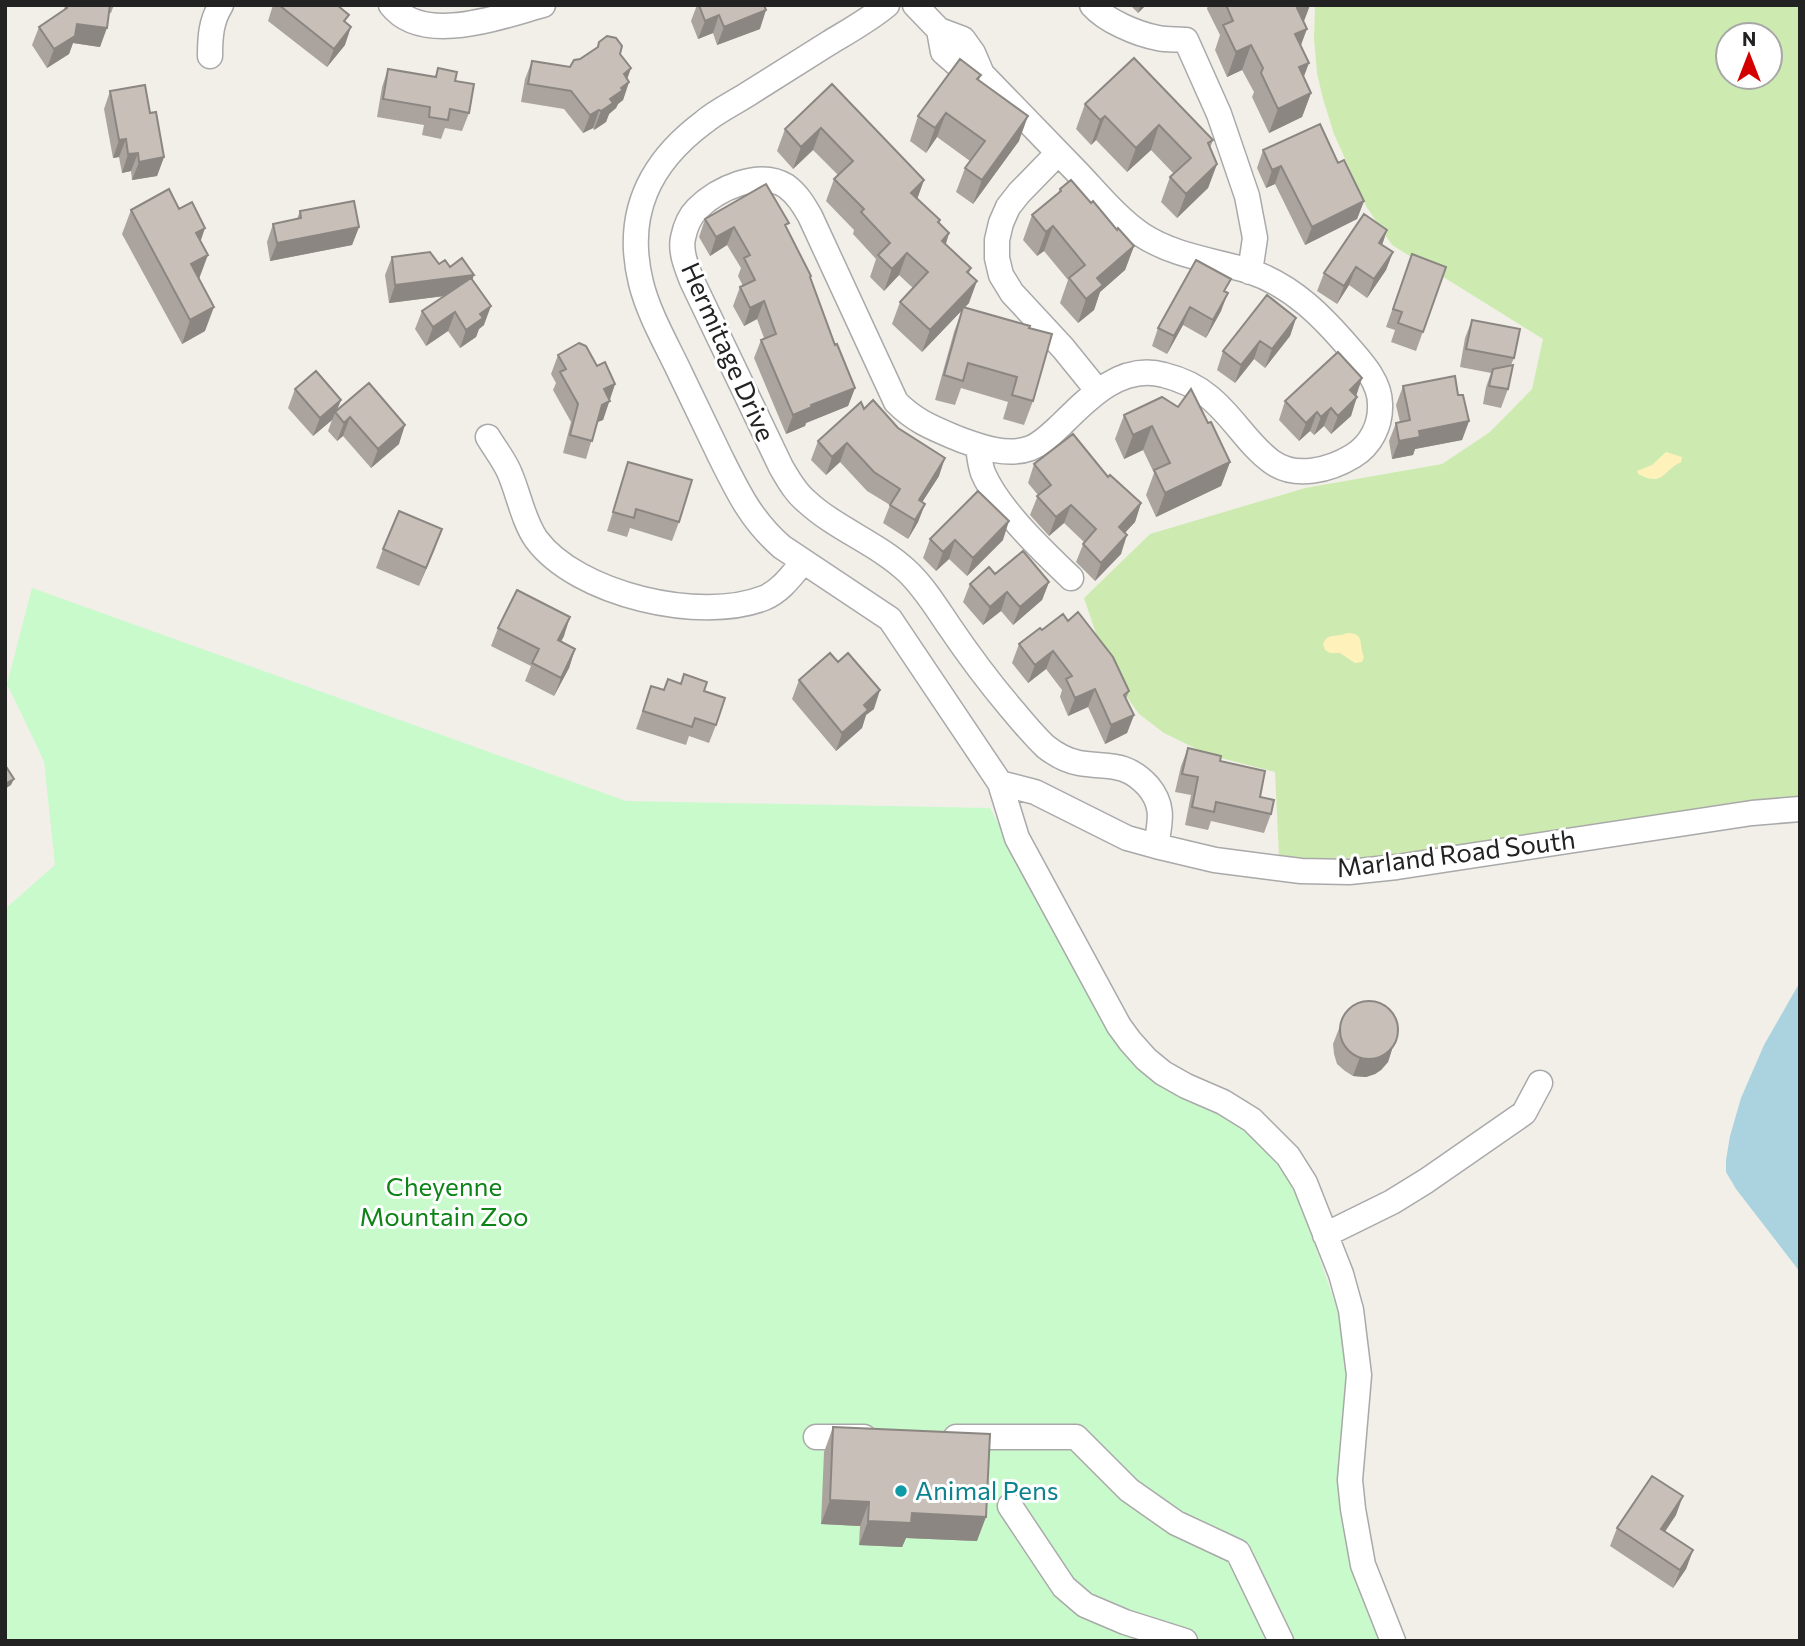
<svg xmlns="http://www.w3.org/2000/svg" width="1805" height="1646" font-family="Commissioner,sans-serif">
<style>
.grass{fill:#cdebb0;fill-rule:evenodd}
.sand{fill:#fff1ba}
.park{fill:#c8facc}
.water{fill:#aad3df}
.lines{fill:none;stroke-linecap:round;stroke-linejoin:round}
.minor-casing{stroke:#a9a9a9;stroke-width:27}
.minor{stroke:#fff;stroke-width:24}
.wall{fill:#aba49e}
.shaded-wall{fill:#8b8681}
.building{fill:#c7bfb8;stroke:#8b8681;stroke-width:2}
.culture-dot{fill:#0f9aa8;stroke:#fff;stroke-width:2.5}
.labels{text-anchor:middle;stroke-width:6;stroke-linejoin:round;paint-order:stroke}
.street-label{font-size:26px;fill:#222;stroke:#fff}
.park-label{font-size:26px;fill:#0c8416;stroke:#fff}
.culture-label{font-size:26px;fill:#0d838f;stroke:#fff;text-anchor:start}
</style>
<rect width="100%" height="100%" fill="#f2efe9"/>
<path class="grass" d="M1315,5H1800V796L1771,798L1414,853C1368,858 1324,860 1279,857L1275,772L1209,755L1164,733L1139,714L1109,672L1084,598L1150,534L1305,488L1442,464L1490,432L1532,389L1543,339L1392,245L1366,206L1334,134L1323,99L1317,73L1314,39ZM1728,35H1770V77H1728Z"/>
<path class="sand" d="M1666,452L1682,457L1681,462C1661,472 1664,487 1638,474L1637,471L1652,465Z
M1347,633C1362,634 1360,639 1362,651C1364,660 1365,654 1362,662L1355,663L1340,653H1330L1325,650L1323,644C1328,632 1337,638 1347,633Z"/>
<path class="park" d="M32,588L626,801L990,808L1119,1048L1136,1068L1158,1084L1226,1118L1252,1137L1282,1169L1300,1202L1338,1312L1344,1354L1347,1403L1381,1641H5V909L55,865L44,761L7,684Z"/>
<path class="water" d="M1800,982V1272L1736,1189L1726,1172V1160L1730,1136L1741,1098L1764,1045Z"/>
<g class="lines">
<g class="minor-casing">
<path id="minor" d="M391,5C423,46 502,16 543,5
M887,5C869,20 849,31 829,43C802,60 775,77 748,94C734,103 717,111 704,122C649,163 624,214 641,283C649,315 667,345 681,375C694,402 707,429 720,456C738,492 751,520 782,547L890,619L1000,783L1017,838L1119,1026L1130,1041L1146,1059L1163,1073L1186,1086L1223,1102L1252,1120L1288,1156L1305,1183L1341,1274L1351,1310L1359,1375L1350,1480L1353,1509L1363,1565L1393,1641
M915,5L939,30L963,39L973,53L982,74C1013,106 1045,139 1077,172C1097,193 1117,218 1142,235C1174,256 1213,260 1249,271C1292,285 1323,317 1351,350C1364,365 1380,383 1380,404C1381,425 1371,445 1353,456C1330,470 1296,479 1272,462C1248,445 1233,416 1209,397C1196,386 1180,379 1164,375C1122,363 1088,398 1062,424C1052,433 1043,443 1031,448C1007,457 981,447 959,439C933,428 916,422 896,402L810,216C803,204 797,194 786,186C759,169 717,189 697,209C689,217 685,228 683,238C680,252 687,268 692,281L781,467C788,479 795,492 806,501C836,529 877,543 907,571C924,587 936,607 949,626C968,654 988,681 1010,707C1022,721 1033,735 1046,747C1055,754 1068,761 1079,763C1108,768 1125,761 1148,786C1165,806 1160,822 1156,846
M1092,5C1106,21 1137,34 1158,38C1167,40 1177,39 1186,40L1219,114L1247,196L1255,238L1250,272
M939,30L943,52L958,65L982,74
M210,56C210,37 211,21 221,5
M1058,153L1019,193L1008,207L1001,223L997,240V258L1001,275L1012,293L1063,348L1097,390
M488,437C495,449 505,461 510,474C519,495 523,520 536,539C577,595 701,623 764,598C781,591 791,576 803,562
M978,446C979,455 980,465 983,473C999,510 1042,550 1071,578
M1000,783L1035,792L1127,838L1156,846L1215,860L1301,871L1349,872L1397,867L1752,813L1800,809
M1325,1235L1392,1202L1426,1181L1524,1113L1540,1083
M816,1437H864
M956,1437H1076L1129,1490L1176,1523L1238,1552L1281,1641
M1010,1506L1064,1587L1085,1605L1125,1622L1185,1641"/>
</g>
<use href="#minor" class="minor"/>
</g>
<path class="wall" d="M65,5H114L111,13H109L100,47L73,43L69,54L47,68L32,45L39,27L64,10Z
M273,5H337L346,23L345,45L327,67L268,21Z
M697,5H699L760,29L717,45L713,33L698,39L691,21Z
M1130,5H1146L1138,13Z
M1208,5H1310L1304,21L1301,46L1304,77L1311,93L1302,117L1269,133L1252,97L1254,92L1242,70L1227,77L1215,50L1220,35L1207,9Z
M599,42L620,54L631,68L627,79L629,82L623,100L618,104L616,108L609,114L606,122L594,130L593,128L583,133L564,109L521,102L525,79L532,61L570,67L597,47Z
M438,68L455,81L469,113L462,131L445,128L441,139L422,135L424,125L377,117L382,87L388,69L435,77Z
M981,75L979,80L1019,141L973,204L956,192L965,168L970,161L937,137L926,153L910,141L918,116Z
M832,84L924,180L917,199L939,223L949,233L946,244L971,268L969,273V303L964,308L1029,328L1033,401L1024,425L1003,419L1008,402L961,388L955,405L935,400L954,332L962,310L922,352L892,324L900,302L913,288L899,275L884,291L870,277L876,259L853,234L854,230L826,201L834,179L838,175L813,150L793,169L777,151L785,129Z
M110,91L150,113L164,157L157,176L132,180L131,171L122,173L119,157L113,158L104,109Z
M1085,104L1213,140L1210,148L1217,164L1208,188L1177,218L1161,202L1170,177L1174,174L1151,150L1127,172L1096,140L1091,145L1076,129Z
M1263,150L1338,163L1364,201L1357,219L1305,245L1275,184L1266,188L1257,168Z
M1060,189L1091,203L1134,246L1125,270L1100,292L1094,310L1078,323L1060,303L1068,280L1044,251L1037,256L1023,240L1032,215L1058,193Z
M179,209L201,241L199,279L205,331L182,344L122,234L131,210Z
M300,211L359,227L352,245L270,261L267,242L273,224L297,219Z
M705,219L787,228L811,279L835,345L855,388L848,406L806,423L805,426L786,434L754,358L761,340L764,338L757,319L744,326L733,306L740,287L743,286L738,276L741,268L727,245L710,256L699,237Z
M1387,230L1382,245L1393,252L1386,270L1367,298L1349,285L1337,304L1317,291L1324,273Z
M1412,254L1446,267L1416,351L1391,342L1395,330L1386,327Z
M392,257L439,264L450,267L472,280L484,325L479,329L476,337L460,348L448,331L426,346L415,329L422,311L444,296L389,303L385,275Z
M1196,260L1226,292L1221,311L1206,338L1183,325L1167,354L1152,346L1158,328Z
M1296,318L1290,336L1265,368L1254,359L1235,383L1217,370L1223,351Z
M1472,320L1514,358L1511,365L1508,389L1501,408L1483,404L1486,387L1491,373L1460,367L1465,338Z
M558,355L597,366L615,384L603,420L597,422L586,459L563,453L571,422L553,390L556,383L551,374Z
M1362,378L1356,396L1351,416L1331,434L1324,426L1314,435L1310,431L1299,441L1279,420L1285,401Z
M1403,386L1458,395L1469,421L1462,440L1415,449L1413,455L1392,459L1389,441L1396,423L1400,422L1396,405Z
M295,389L341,400L337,411L399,444L371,468L343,436L337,441L328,431L332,420L313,436L288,408Z
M1178,407L1208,423L1230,462L1221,486L1156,517L1146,495L1154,473L1143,450L1124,459L1115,439L1124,415Z
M864,409L939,476L922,502L925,504L918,522L908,539L883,523L890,505L867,491L840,462L826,475L811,460L818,441Z
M628,462L679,522L672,541L630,528L627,537L607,531Z
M1034,464L1108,477L1141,503L1135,522L1125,533L1121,554L1095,581L1076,562L1084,542L1064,523L1049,536L1030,515L1038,495L1028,483Z
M930,539L1003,540L967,576L949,559L936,571L923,558Z
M435,548L419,586L376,568L383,549Z
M995,574L1049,582L1042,600L1013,625L1001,611L983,625L963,602L970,584Z
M498,628L564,636L561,641L575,649L569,668L554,696L525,681L531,666L491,646Z
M1042,630L1129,691L1126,699L1134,715L1127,733L1105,744L1088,707L1068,716L1060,697L1062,690L1046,669L1028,683L1012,663L1019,644Z
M799,680L874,709L866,715L862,728L836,751L792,699Z
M651,686L664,690L704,691L716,725L709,743L689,736L686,745L636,729Z
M1188,748L1220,761L1260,797L1271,814L1264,833L1211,821L1208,830L1185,825L1191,795L1175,792L1181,766Z
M1345,1013L1394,1043L1388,1062L1381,1070L1375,1074L1366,1077L1353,1076L1345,1071L1337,1064L1334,1054L1333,1044Z
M833,1427L977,1541L906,1538L902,1547L859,1545L860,1526L821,1524L824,1452Z
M1676,1515L1665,1532L1693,1550L1686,1569L1673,1588L1610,1546L1617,1528Z"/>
<path class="shaded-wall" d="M1141,5H1146L1138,13Z
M1303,5H1310L1302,26L1297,8Z
M766,10L760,29L717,45L724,27Z
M719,15L713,33L698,39L705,21Z
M77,24L107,28L100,47L73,43L69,54L47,68L54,49Z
M351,27L345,45L327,67L334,49Z
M1307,29L1298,53L1295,34Z
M1251,45L1242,70L1227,77L1236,52Z
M1309,63L1300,87L1299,67Z
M631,68L625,85L629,82L623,100L618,104L616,108L609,114L606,122L594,130L601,111L610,99L624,74Z
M1311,93L1302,117L1269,133L1278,109Z
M599,110L593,128L583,133L590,115Z
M946,113L937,137L926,153L935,128Z
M1028,116L1019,141L973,204L982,180Z
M1105,116L1096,140L1091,145L1100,120Z
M1159,125L1151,150L1127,172L1136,148Z
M821,128L813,150L793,169L801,147Z
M126,139L119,157L113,158L119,140Z
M138,153L131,171L122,173L128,154Z
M164,157L157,176L132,180L139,162Z
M1217,164L1208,188L1177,218L1186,194Z
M1281,166L1275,184L1266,188L1272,170Z
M924,180L916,202L911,193Z
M1364,201L1357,219L1305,245L1312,227Z
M1053,226L1044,251L1037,256L1046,232Z
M359,227L352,245L270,261L277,243Z
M734,227L727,245L710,256L716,237Z
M205,228L197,252L196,233Z
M1387,230L1381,248L1379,243Z
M949,233L942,255V241Z
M1134,246L1125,270L1100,292L1094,310L1078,323L1086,299L1097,278Z
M1393,252L1386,270L1367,298L1374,279Z
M907,253L899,275L884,291L892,269Z
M208,255L199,279L191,264Z
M1356,267L1349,285L1337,304L1344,286Z
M474,275L468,293L389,303L395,285Z
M977,281L969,303L922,352L930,330Z
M1228,293L1221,311L1206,338L1213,320Z
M764,301L757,319L744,326L750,308Z
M491,306L484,325L479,329L476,337L460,348L466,330L480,314Z
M214,307L205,331L182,344L190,320Z
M1190,307L1183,325L1167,354L1174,336Z
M455,312L448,331L426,346L433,327Z
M1296,318L1290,336L1265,368L1272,349Z
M1260,341L1254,359L1235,383L1241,365Z
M1362,378L1356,396L1350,390Z
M615,384L603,420L595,423L604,389Z
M855,388L848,406L806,423L805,426L786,434L793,415L811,405Z
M1357,397L1351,416L1331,434L1338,416Z
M341,400L332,420L313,436L320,418Z
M1331,408L1324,426L1314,435L1321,417Z
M1317,412L1310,431L1299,441L1306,423Z
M350,417L343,436L337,441L344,423Z
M1469,421L1462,440L1415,449L1413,455L1392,459L1399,441L1419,431Z
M405,425L399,444L371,468L378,449Z
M1152,426L1143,450L1124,459L1133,435Z
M847,443L840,462L826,475L832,457Z
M945,458L939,476L912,518L919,500Z
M1230,462L1221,486L1156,517L1165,493Z
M1141,503L1135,522L1112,546L1119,527Z
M925,504L918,522L908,539L915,520Z
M1071,505L1064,523L1049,536L1056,517Z
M1009,521L1003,540L967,576L973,558Z
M442,529L435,548L419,586L426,568Z
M1127,535L1121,554L1095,581L1101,563Z
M955,540L949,559L936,571L943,552Z
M1049,582L1042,600L1013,625L1020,607Z
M1007,592L1001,611L983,625L990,607Z
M570,617L564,636L552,659L558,640Z
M575,649L569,668L554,696L561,678Z
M1053,651L1046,669L1028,683L1035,665Z
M1095,689L1088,707L1068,716L1075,698Z
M880,690L874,709L866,715L862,728L836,751L842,733L864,705Z
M1134,715L1127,733L1105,744L1111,725Z
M14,779L11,785L5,789V784Z
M1394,1043L1388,1062L1381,1070L1375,1074L1366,1077L1353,1076L1360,1057Z
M1683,1496L1676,1515L1654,1547L1661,1529Z
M830,1500L869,1502L860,1526L821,1524Z
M912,1513L986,1517L977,1541L906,1538L902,1547L859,1545L868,1521Z
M1693,1550L1686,1569L1673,1588L1680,1570Z"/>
<path class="building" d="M67,5H110L107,28L77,24L75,36L54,49L39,27L67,8Z
M279,5H337L349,15L344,21L351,27L334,49Z
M699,5H764L766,10L724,27L719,15L705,21Z
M1226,5H1303L1297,8L1307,29L1295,34L1309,63L1299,67L1311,93L1278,109L1261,73L1263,68L1251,45L1236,52L1223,25L1233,21Z
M607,36L616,38L622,46L620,54L631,68L624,74L629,82L621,88L623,90L610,99L613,103L601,111L599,110L590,115L571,91L528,84L532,61L570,67L574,60L580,59L598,47L599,42Z
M1134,58L1213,140L1208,143L1217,164L1186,194L1170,177L1191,158L1159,125L1136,148L1105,116L1100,120L1085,104Z
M960,59L981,75L977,79L1028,116L982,180L965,168L985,141L946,113L935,128L918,116Z
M438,68L457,72L455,81L474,84L469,113L450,109L448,120L429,117L430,107L383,99L388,69L436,77Z
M832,84L924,180L911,193L940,220L938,222L949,233L942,241L971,268L967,272L977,281L930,330L900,302L928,272L907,253L892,269L878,255L890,243L861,212L864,209L834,179L853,161L821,128L801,147L785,129Z
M145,85L150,113L156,112L164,157L139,162L138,153L128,154L126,139L119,140L110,91Z
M1320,124L1338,163L1344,160L1364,201L1312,227L1281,166L1272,170L1263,150Z
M1071,180L1091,203L1093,201L1117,230L1118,228L1134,246L1097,278L1103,285L1086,299L1069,278L1085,265L1053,226L1046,232L1032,215L1061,191L1060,189Z
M766,184L789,223L785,225L811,276L810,277L835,345L837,344L855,388L811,405L812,407L793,415L761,340L776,334L764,301L750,308L740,287L755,280L744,258L750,255L734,227L716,237L705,219Z
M169,189L179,209L192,202L205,228L196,233L208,255L191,264L214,307L190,320L131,210Z
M354,201L359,227L277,243L273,224L301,218L300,211Z
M1364,214L1387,230L1379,243L1393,252L1374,279L1356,267L1344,286L1324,273Z
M430,252L439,264L445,260L450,267L462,258L474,275L395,285L392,257Z
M1412,254L1446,267L1423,332L1398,323L1402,312L1393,309Z
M1196,260L1231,279L1224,291L1228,293L1213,320L1190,307L1174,336L1158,328Z
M471,278L491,306L480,314L483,318L466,330L455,312L433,327L422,311Z
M1267,295L1296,318L1272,349L1260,341L1241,365L1223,351Z
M963,307L1030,326L1029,328L1052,334L1033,401L1012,395L1017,377L968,363L963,381L944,375Z
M1472,320L1520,329L1514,358L1466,349Z
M579,343L586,346L597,366L605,362L615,384L604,389L610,401L602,405L592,441L570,435L578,404L560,372L566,369L558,355Z
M1338,352L1362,378L1350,390L1357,397L1338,416L1331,408L1321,417L1317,412L1306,423L1285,401Z
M1513,365L1508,389L1489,386L1493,369Z
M316,371L341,400L320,418L295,389Z
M1455,376L1458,395H1463L1469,421L1419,431L1420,437L1399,441L1396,423L1410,420L1403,386Z
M369,383L405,425L378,449L350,417L344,423L335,412Z
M1191,389L1208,423L1211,422L1230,462L1165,493L1154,470L1170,463L1152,426L1133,435L1124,415L1162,397L1178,407Z
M873,400L898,428L945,458L919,500L925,504L915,520L890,505L900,489L874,472L847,443L832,457L818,441L861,402L864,409Z
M1073,434L1108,477L1110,475L1141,503L1119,527L1127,535L1101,563L1083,544L1096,529L1071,505L1056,517L1037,496L1051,485L1034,464Z
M628,462L692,480L679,522L636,509L634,518L613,512Z
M978,491L1009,521L973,558L955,540L943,552L930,539Z
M399,511L442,529L426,568L383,549Z
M1023,551L1049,582L1020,607L1007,592L990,607L970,584L989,567L995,574Z
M517,590L570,617L558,640L575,649L561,678L532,663L539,649L498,628Z
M1078,612L1113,657L1129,691L1124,695L1134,715L1111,725L1095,689L1075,698L1066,679L1072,676L1053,651L1035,665L1019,644L1040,628L1042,630L1063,614L1068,621Z
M830,653L838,662L848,653L880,690L864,705L868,710L842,733L799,680Z
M684,674L707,682L704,691L725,698L716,725L695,718L692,727L643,711L651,686L664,690L668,679L681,684Z
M1188,748L1221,756L1220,761L1265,771L1260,797L1274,800L1271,814L1216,802L1214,812L1192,807L1198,777L1182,774Z
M5,765L14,779L5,784Z
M1340 1030a29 29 0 1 1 58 0a29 29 0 1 1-58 0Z
M833,1427L990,1434L986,1517L912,1513L911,1523L868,1521L869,1502L830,1500Z
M1652,1476L1683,1496L1661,1529L1693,1550L1680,1570L1617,1528Z"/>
<circle class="culture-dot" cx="901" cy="1491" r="7"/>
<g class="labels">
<g class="street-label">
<text transform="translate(728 352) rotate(66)" y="9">Hermitage Drive</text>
<text transform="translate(1456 854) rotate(-7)" y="9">Marland Road South</text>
</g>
<g class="park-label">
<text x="444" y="1196">Cheyenne<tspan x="444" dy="30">Mountain Zoo</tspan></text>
</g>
<g class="culture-label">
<text x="915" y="1500">Animal Pens</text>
</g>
</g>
<rect width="1805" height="1646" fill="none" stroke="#222222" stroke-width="14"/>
<g transform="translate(1749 56)"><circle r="33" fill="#ffffff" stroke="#a7a7a7" stroke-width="2"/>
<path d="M0-5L12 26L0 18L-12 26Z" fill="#d40000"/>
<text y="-10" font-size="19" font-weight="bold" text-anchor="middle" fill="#222222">N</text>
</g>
</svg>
